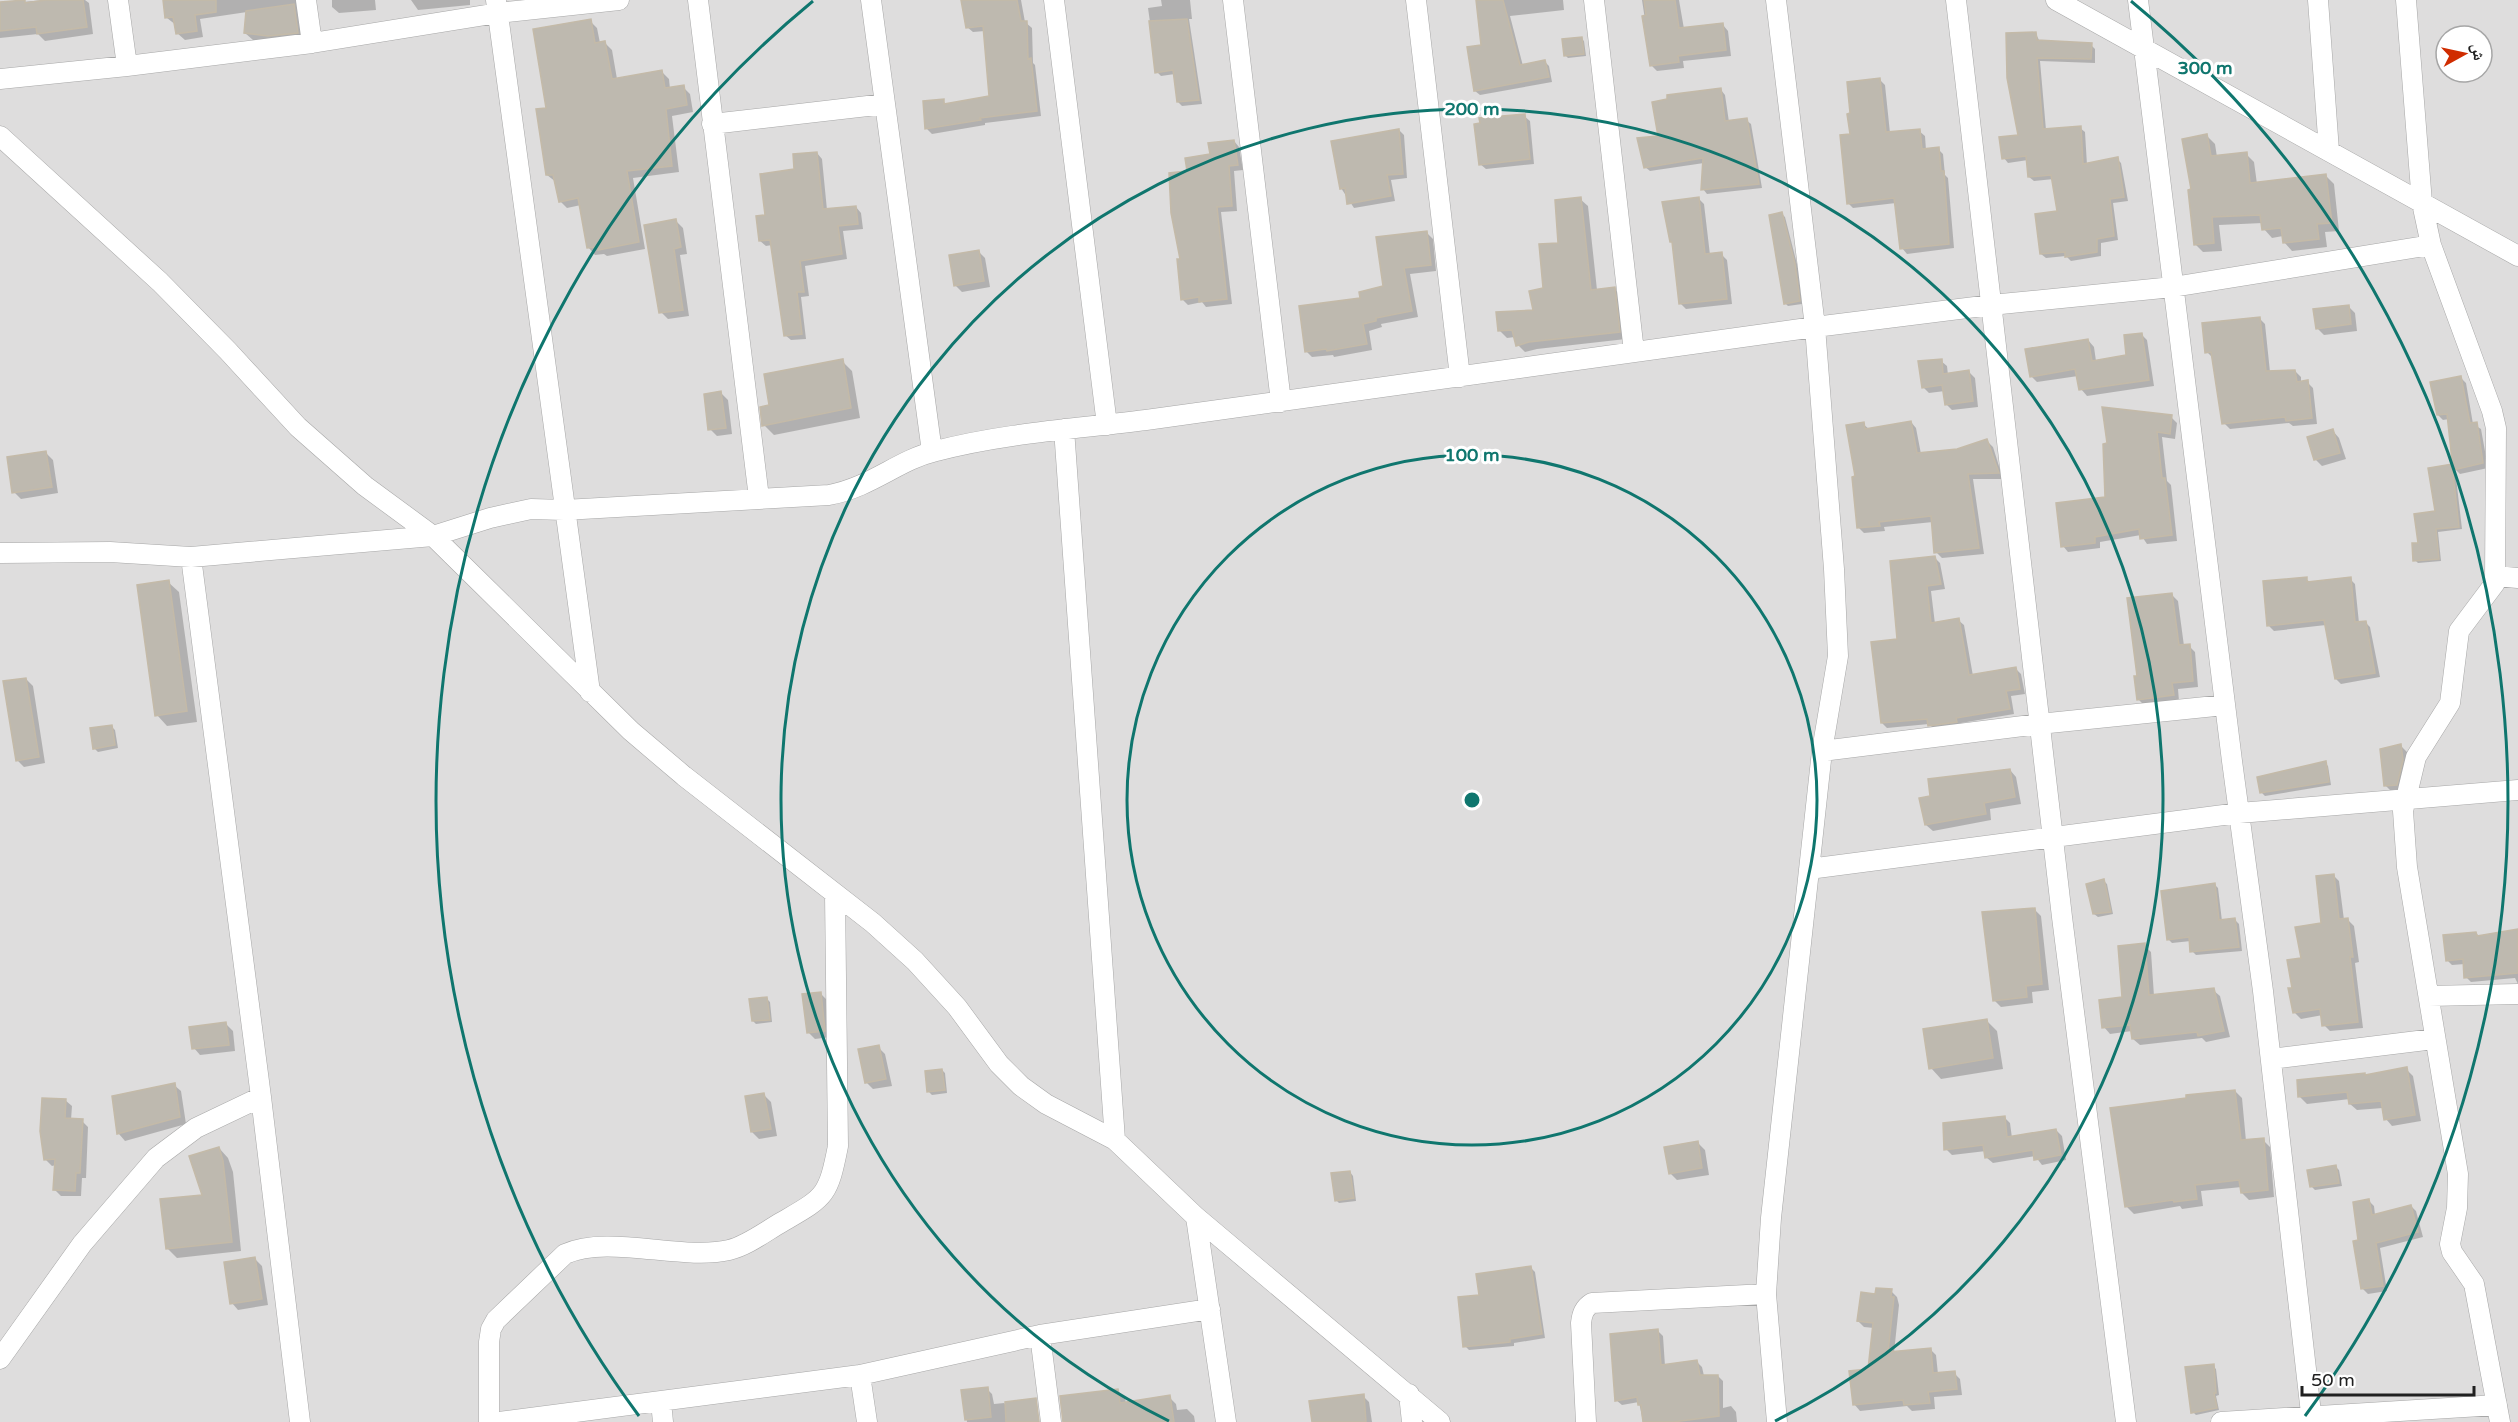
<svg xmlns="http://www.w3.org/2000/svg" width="2518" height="1422" font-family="'Varela Round','Noto Naskh Arabic',sans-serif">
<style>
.residential{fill:#dedddd;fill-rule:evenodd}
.shadow{fill:#0003}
.building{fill:#beb9af;stroke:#c4baa8;stroke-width:1.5}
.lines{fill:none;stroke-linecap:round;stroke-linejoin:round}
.minor-casing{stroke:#a7a7a7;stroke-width:21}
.minor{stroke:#fff;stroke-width:20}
.ring{fill:none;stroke:#0f766e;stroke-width:3}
.centre{fill:#0f766e;stroke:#fff;stroke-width:3}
.ring-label{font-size:18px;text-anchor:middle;font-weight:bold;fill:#0f766e;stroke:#fff;stroke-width:6;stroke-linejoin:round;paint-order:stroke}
</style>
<rect width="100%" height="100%" fill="#f1f0e6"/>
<path class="residential" d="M0,0H2518V1422H0ZM2446,36H2482V72H2446Z"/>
<path class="shadow" d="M44,0H85L89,3L93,34L45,41L38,34L0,38V4Z
M165,0H298L305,39L276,43L253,40L245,33L247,12L200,19L203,37L185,40L177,33L176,25L167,18Z
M332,0H375L376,10L339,13L332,7Z
M411,0H470V5L418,10Z
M962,0H1021L1025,22L1032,28L1033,63L1035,65L1041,116L985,123V125L932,134L927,129L943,101L947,105L991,98L985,31L973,32L967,27Z
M1161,0H1190L1192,19H1189L1202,104L1182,106L1178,102L1175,74L1161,76L1157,72L1148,8L1162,6Z
M1477,0H1563L1564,10L1510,16L1523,66L1545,62L1549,66L1552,82L1480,95L1475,91L1482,46Z
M1642,0H1679L1684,29L1723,25L1728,31L1731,56L1683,61L1684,68L1657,71L1652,66Z
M590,21L597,28L600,43H605L612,50L617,79L662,72L669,79L670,89L683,87L690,94L693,112L672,116L679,172L633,178L645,249L607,256L604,254L595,255L588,247L581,205L567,208L560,201L556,182L547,175V109Z
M2036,34L2040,42L2091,45L2095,49V63L2040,61L2046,130L2080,128L2085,132L2087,165L2117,159L2121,163L2128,201L2113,203L2118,240L2101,243V256L2071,261L2066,256L2046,258L2041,254L2059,212L2054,179L2034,181L2029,177L2028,160L2008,163L2004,158L2019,137Z
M1581,38L1584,41L1586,56L1568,58L1565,55Z
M1880,80L1885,85L1890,133L1919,131L1925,136L1926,150L1938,149L1943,154L1945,175L1948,178L1954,248L1907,254L1902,248L1896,203L1853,208L1848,203L1852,135Z
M1721,90L1725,95L1729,122L1746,120L1751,124L1762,188L1707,194L1703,189L1704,163L1650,171L1645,167L1660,137Z
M1524,116L1530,121L1534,164L1486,169L1480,164Z
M1399,130L1404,135L1407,178L1391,180L1395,201L1354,208L1341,188Z
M2207,136L2215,144L2217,157L2246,154L2254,162L2257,184L2326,176L2334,184L2339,231L2325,232L2327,247L2292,251L2284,242L2283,236L2272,238L2264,229L2263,223L2219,225L2222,251L2203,252L2195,244L2193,191Z
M1234,141L1239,147L1243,170L1234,171L1237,211L1221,212L1232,304L1206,307L1202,302L1188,305L1182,299V260L1188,172Z
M817,153L822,159L827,210L856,207L861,213L863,229L843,231L847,259L805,266L809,296L801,297L806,339L791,340L785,335L772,245L766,246L760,241L766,216L796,170Z
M1698,198L1704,204L1710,255L1721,254L1727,260L1732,304L1686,309L1680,303L1674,244L1671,241Z
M1580,199L1588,206L1597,290L1614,289L1622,296L1626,339L1537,349L1525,352L1518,345L1515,337L1507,338L1499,330L1535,311L1559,244Z
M1782,214L1785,217L1798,268L1802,304L1788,306L1785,303Z
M676,221L683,228L687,254L680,255L689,316L668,319L661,312Z
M1427,233L1433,239L1436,271L1410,274L1418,317L1381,324L1382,327L1369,331L1372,350L1334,357L1333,355L1312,357L1306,351L1384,287Z
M978,251L985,258L990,287L962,292L955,285Z
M2348,306L2355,313L2357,331L2324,335L2317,328Z
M2259,318L2265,324L2270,372L2295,371L2301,377V383L2307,382L2313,388L2317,424L2293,426L2289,423L2230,429L2224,423L2213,358L2207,352Z
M2141,334L2147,340L2154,386L2087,396L2081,389L2078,376L2037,382L2031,376L2088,340L2094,347L2096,361L2128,357Z
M842,361L852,371L860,418L774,435L764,425L771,406Z
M1941,361L1947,366L1948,375L1969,372L1975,378L1978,407L1952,410L1946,404L1945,391L1929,393L1923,387Z
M2460,377L2466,383L2473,424L2481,429L2488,468L2460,474L2455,469L2462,529L2438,532L2441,561L2418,563L2415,560L2420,544L2437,513L2451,466L2455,469L2449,419L2443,420L2438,415Z
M721,393L728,400L732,434L717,436L710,429Z
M2171,417L2177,423L2175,439L2162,437L2167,481L2171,485L2177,541L2147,544L2141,535L2100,542V548L2068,552L2063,546L2106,499L2105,445Z
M1911,422L1916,428L1921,454L1957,450L1987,441L1993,447L2003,479H1973L1984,554L1942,558L1936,552L1933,522L1884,527L1885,531L1864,533L1858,527L1856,478L1863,424L1869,429Z
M2333,431L2339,438L2346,459L2322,466L2316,460Z
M46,453L53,460L58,493L21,499L14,492Z
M1935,558L1940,563L1945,589L1931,591L1935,624L1958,620L1964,625L1973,676L2016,669L2021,674L2025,694L2011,696L2014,714L1961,723V727L1935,730L1929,724L1887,728L1882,723L1898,640Z
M2306,579L2311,583L2350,579L2355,584L2359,623L2365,622L2370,627L2380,677L2341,684L2336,679L2326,625L2274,631L2269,626Z
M168,582L179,592L197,722L167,726L157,715Z
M2171,594L2178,601L2184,646H2189L2195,652L2198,687L2178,689L2179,701L2144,705L2138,699V677Z
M26,679L33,686L45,763L24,767L17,760Z
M112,727L115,730L118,748L98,752L95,749Z
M2401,746L2408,753L2404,791L2392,792L2385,785Z
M2325,763L2328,766L2331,785L2265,796L2262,793Z
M2010,770L2016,777L2021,804L1990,809L1991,820L1933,831L1926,825Z
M2333,875L2339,881L2344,920H2348L2354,926L2359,962L2355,963L2363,1028L2330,1031L2324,1025L2323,1015L2301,1019L2295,1013L2294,989L2302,959L2323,924Z
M2104,881L2107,884L2113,914L2098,917L2094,914Z
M2214,884L2218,888L2222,921L2235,920L2239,924L2242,951L2196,955L2192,951L2191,941L2172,943L2168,939Z
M2034,909L2041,916L2049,990L2032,992L2033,1003L2001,1007L1994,1000Z
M2518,931V984L2515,978L2471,982L2466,977L2465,964L2452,965L2447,960L2476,933L2480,937Z
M2144,945L2151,952L2154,996L2213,990L2220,996L2230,1037L2206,1042L2202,1038L2140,1045L2133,1039L2132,1031L2110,1034L2104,1027L2124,998Z
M820,993L827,1000L831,1037L815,1039L808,1032Z
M767,999L770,1002L772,1022L756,1024L753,1021Z
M1986,1020L1997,1031L2003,1069L1941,1079L1931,1068Z
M226,1024L233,1031L235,1051L200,1055L194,1048Z
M878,1047L885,1054L892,1086L873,1089L866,1082Z
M2406,1069L2413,1076L2421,1121L2392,1126L2386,1119L2383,1108L2357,1110L2350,1104V1099L2307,1104L2300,1097L2365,1074L2366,1076Z
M942,1070L945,1073L947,1093L932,1095L929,1092Z
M174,1085L181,1091L186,1124L125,1141L119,1134L114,1097Z
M2235,1091L2242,1098L2246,1141L2263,1140L2270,1147L2274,1197L2249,1200L2242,1193V1187L2201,1191L2203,1206L2182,1209L2180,1206L2134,1214L2127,1207Z
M764,1095L771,1102L777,1136L759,1139L752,1132Z
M65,1100L72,1106L71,1120L82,1121L88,1127L86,1178H82L81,1196H61L55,1190L56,1165L52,1166L46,1160Z
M2004,1117L2010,1123L2012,1138L2056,1130L2062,1136L2066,1160L2042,1165L2035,1156L1993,1163L1987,1158L1986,1151L1952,1155L1946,1149Z
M1698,1143L1705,1150L1709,1175L1677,1180L1670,1173Z
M219,1148L228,1158L233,1172L241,1251L177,1258L167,1248L204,1196Z
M2336,1167L2339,1170L2342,1186L2315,1190L2312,1187Z
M1350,1172L1353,1176L1356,1201L1339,1203L1336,1200Z
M2369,1201L2374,1206L2375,1215L2411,1206L2416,1211L2423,1237L2380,1248L2387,1291L2368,1294L2362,1288Z
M255,1259L262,1266L268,1305L238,1310L232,1303Z
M1530,1267L1535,1272L1545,1338L1514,1343V1346L1469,1350L1465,1346L1481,1296Z
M1891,1291L1897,1297L1899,1305L1894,1353L1930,1349L1936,1355L1938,1374L1954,1373L1960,1379L1962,1395L1934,1397L1935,1409L1912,1411L1907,1406L1860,1411L1854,1404L1870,1370L1874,1328L1864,1327L1858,1321L1876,1296Z
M1657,1330L1663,1336L1665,1366L1697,1362L1702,1367L1704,1376H1718L1723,1381V1408L1731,1406L1736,1412L1737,1422H1643L1639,1402L1622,1405L1616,1400Z
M2213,1366L2216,1369L2219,1395L2216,1396L2219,1410L2196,1415L2193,1412Z
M987,1389L992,1394L994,1404L1004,1403L1010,1409L1011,1422H967L963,1392Z
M1118,1391L1125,1398L1126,1404L1169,1397L1176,1404L1177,1410L1187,1409L1194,1416L1195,1422H1066Z
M1363,1396L1369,1402L1372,1422H1314Z"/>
<path class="building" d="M25,0V3L46,0H83L87,27L37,34L36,27L0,31V2Z
M163,0H216V12L195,15L197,31L176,34L173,17L165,18Z
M961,0H1017L1021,21H1027L1028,59L1031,58L1037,111L980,118L981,120L925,129L923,101L944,99V104L989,96L983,26L966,28Z
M1476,0H1503L1520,65L1545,60L1549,77L1474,91L1467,47L1481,45Z
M1644,0H1675L1679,28L1723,23L1726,50L1678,56L1679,62L1650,66L1642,16L1646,15Z
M294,4L298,33L268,36L244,33L246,11Z
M591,19L595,43L605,41L612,79L662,70L665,88L684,85L687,105L666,109L672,166L627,171L639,242L598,250V247L587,248L578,198L559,202L553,175H546L536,109L546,108L533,29Z
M1187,19L1199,100L1177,102L1173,70L1155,73L1149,21Z
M2036,32L2037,40L2092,43L2091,59L2037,58L2043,129L2081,126L2083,164L2118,157L2124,197L2110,199L2114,236L2097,239V252L2065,257V252L2040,254L2035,214L2057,211L2051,175L2028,177L2026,156L2002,159L1999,137L2018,135L2007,78L2006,33Z
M1582,37L1584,54L1564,56L1562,39Z
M1880,78L1886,132L1920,129L1922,149L1939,147L1941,171H1944L1949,244L1900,249L1894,198L1847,204L1840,135L1850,134L1847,114L1850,113L1847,82Z
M1721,88L1725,121L1747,118L1759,184L1701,190L1703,158L1644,168L1637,138L1658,136L1652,102L1667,99V95Z
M1525,114L1530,159L1479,165L1474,124L1480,123L1479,118Z
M1399,129L1403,174L1387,175L1391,196L1347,204L1345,188L1340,189L1331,141Z
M2207,134L2211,156L2247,152L2250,183L2326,174L2332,223L2317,224L2319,239L2283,243L2281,228L2262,230L2260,215L2212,217L2214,243L2194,245L2188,190L2191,189L2182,139Z
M1234,140L1238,165L1229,166L1232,206L1217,207L1227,299L1199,302V297L1181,300L1177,259H1180L1171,213L1169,173L1187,171L1185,158L1210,154L1208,143Z
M817,152L823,209L856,206L858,224L838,226L842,254L800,261L804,292H797L802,334L784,336L770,240L759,241L756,216L765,215L760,174L794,169L793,154Z
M1581,197L1591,290L1615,287L1620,332L1529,342L1516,346L1512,330L1498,331L1496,312L1533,310L1529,291L1543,288L1539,244L1558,243L1555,200Z
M1699,197L1705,254L1722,252L1727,299L1679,304L1672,242H1670L1662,202Z
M1782,212L1795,264L1800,301L1784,304L1769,215Z
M676,219L681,247L674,249L683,310L659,313L644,225Z
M1427,231L1431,265L1404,268L1412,311L1376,318V321L1363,324L1367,344L1327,351L1326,349L1305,352L1299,306L1360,298L1359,292L1383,286L1376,237Z
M979,250L984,281L954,286L949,255Z
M2349,305L2351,324L2316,329L2313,309Z
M2260,317L2266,371L2295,370L2297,382L2308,380L2312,418L2286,421L2285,417L2222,424L2211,352L2205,353L2202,323Z
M2142,333L2149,380L2079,390L2075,369L2030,377L2025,349L2088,339L2092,361L2126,355L2124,335Z
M843,359L851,408L762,426L760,407L769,405L764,374Z
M1942,359L1943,374L1969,370L1973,401L1945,405L1942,385L1922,388L1918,361Z
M2461,376L2470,423L2477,422L2483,463L2453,470L2447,414L2437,415L2430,382Z
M721,391L726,428L708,430L704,394Z
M2102,407L2172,415L2170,434L2157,432L2162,478H2165L2172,535L2140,539L2139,529L2095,537V543L2061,547L2056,503L2105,497L2103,444L2107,443Z
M1911,421L1917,453L1957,449L1987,439L1999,473L1968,474L1979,548L1934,553L1931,516L1879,522L1880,526L1857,528L1852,477L1855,476L1846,425L1864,422L1865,429Z
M2333,429L2340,453L2314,460L2307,437Z
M46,451L52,487L12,493L7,457Z
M2452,464L2459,527L2436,529L2439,559L2413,561L2412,543H2418L2414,514L2435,511L2428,468Z
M1935,556L1941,584L1927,586L1931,623L1959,618L1969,675L2016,667L2020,689L2006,691L2010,709L1956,718L1957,722L1928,726L1927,719L1881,723L1871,642L1897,639L1890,561Z
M2307,577V582L2351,577L2355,622L2366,621L2375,673L2335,679L2324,620L2267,626L2263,581Z
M169,580L187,711L155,716L137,585Z
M2172,593L2179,645L2190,644L2193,681L2172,683L2174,695L2137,700L2134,676H2137L2127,598Z
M26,678L39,757L16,761L3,681Z
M112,725L115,745L93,749L90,728Z
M2401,744L2403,760L2397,785L2384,786L2380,749Z
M2326,761L2329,782L2260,793L2257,777Z
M2010,769L2015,797L1984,803L1986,814L1925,825L1919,798L1930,796L1928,779Z
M2334,874L2339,919L2348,918L2353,957H2350L2358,1022L2322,1026L2320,1009L2293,1013L2288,988H2292L2287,960L2301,958L2295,927L2321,923L2316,876Z
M2104,879L2111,912L2093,914L2086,884Z
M2215,883L2219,920L2235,918L2239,947L2190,952L2189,937L2167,940L2161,891Z
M2035,908L2042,984L2026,986L2027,997L1993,1001L1982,912Z
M2518,929V973L2464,978L2463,959L2446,961L2443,935L2476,932L2477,936Z
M2145,943L2149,995L2214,988L2224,1031L2198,1036L2197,1032L2132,1039L2130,1025L2102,1028L2099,1000L2122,997L2118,946Z
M821,992L825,1031L807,1033L802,994Z
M767,997L770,1020L752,1021L749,999Z
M1987,1019L1993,1058L1929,1069L1923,1029Z
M226,1022L229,1045L192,1049L189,1027Z
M879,1045L886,1079L865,1083L858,1049Z
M2407,1067L2415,1115L2384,1120L2381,1101L2349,1104L2347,1092L2298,1097L2297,1080L2365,1073V1075Z
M942,1069L945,1090L927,1092L925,1071Z
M175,1083L180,1117L117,1134L112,1096Z
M2235,1090L2241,1140L2264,1138L2268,1190L2241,1193L2239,1180L2195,1185L2197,1199L2174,1202L2173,1200L2125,1207L2110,1108L2186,1098V1095Z
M764,1093L771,1129L751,1132L745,1096Z
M42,1098L66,1099L65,1118L83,1119L80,1173H76L75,1191L53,1190L55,1159L44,1160L40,1131Z
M2005,1116L2007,1137L2056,1129L2061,1155L2034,1160L2033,1150L1985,1158L1983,1145L1944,1150L1943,1123Z
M1698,1141L1702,1168L1669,1174L1664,1147Z
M219,1147L223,1161L232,1242L166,1249L160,1199L202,1195L189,1156Z
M2336,1165L2339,1183L2310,1187L2307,1170Z
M1350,1171L1354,1198L1335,1201L1331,1173Z
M2369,1199L2372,1215L2411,1205L2418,1232L2376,1243L2383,1286L2361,1289L2353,1241L2358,1240L2353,1202Z
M255,1257L262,1299L230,1304L224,1262Z
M1531,1266L1542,1334L1510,1339V1342L1463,1347L1458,1297L1479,1295L1476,1274Z
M1876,1288L1892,1289L1891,1297H1894L1888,1352L1931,1348L1933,1373L1955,1371L1957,1389L1928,1392L1930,1403L1904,1405L1903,1400L1853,1405L1849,1371L1868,1369L1873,1323L1857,1321L1861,1292L1875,1294Z
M1658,1329L1661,1365L1697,1360L1700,1375H1718L1719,1416L1673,1422H1643L1641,1405H1638L1637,1397L1615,1401L1610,1334Z
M2214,1364L2216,1393H2214L2217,1408L2191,1413L2185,1367Z
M988,1387L991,1417L965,1420L961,1390Z
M1118,1389L1120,1403L1170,1395L1174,1422H1063L1060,1396Z
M1364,1394L1366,1422H1312L1309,1401Z
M1036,1398L1039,1422H1006L1005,1402Z"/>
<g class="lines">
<g class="minor-casing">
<path id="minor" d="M118,0L127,66
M306,0L312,43
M496,0L590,692
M698,0L759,498
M871,0L932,452
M1054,0L1107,425
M1233,0L1281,402
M1416,0L1460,377
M1594,0L1634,352
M1776,0L1815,327L1834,569L1838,656L1822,751L1771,1218L1766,1294L1777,1422
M1956,0L2062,917L2126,1422
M2056,0L2518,256
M2138,0L2232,761L2263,991L2312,1422
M2318,0L2329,151
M2406,0L2422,203L2431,245L2492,411L2496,428L2495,583L2459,631L2450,703L2416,757L2403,811L2407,867L2458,1174L2457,1208L2450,1244L2452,1252L2474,1284L2500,1422
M0,79L127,66L312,43L498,13L619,0
M712,124L885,104
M0,136L160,282L228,351L298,427L365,486L433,536L631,731L684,776L873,923L915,961L957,1007L999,1064L1021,1086L1046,1104L1115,1140L1196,1217L1440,1422
M1064,429L1115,1140
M0,553L110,552L191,557L433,536L490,518L531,509L564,510L829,495C872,487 898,460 936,451C1005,433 1075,429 1146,420L1815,327L1991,305L2173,287L2431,245
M191,557L261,1097L300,1422
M2496,576L2518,578
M1822,751L2039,724L2225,705
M1809,869L2239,813L2518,790
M2429,996L2518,994
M2271,1059L2434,1039
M1196,1217L1226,1422
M1040,1335L1051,1422
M0,1359L82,1244L156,1158L196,1128L261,1097
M860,1375L867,1422
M1409,1394L1412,1422
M661,1402L663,1422
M489,1422V1342L491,1329L496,1320L565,1254C608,1234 682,1261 729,1250C747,1246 766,1231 782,1222C825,1197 828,1197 838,1146L835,894
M499,1422L860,1375L1040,1335L1210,1309
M1586,1422L1581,1323C1582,1314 1584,1308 1592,1303L1766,1294
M2221,1422L2497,1405"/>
</g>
<use href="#minor" class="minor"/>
</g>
<g class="ring">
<circle cx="1472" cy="800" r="345"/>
<path d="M1169 1421A691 691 0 1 1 1775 1421"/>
<path d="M639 1416A1036 1036 0 0 1 813 1M2131 1A1036 1036 0 0 1 2305 1416"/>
</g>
<circle cx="1472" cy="800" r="9" class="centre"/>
<g class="ring-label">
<text x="2205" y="74">300 m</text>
<text x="1472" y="115">200 m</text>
<text x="1472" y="461">100 m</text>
</g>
<g transform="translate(2464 54) rotate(82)"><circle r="28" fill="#ffffff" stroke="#a6a6a6" stroke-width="1.5"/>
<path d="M0-4.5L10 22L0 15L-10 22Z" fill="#d02c00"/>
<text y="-9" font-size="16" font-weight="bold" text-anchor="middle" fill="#202020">ش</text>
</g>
<path d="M2302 1386v9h172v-9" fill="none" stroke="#202020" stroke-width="3"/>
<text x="2311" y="1386" font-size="18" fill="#202020" stroke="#ffffff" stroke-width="4.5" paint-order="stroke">50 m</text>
</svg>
